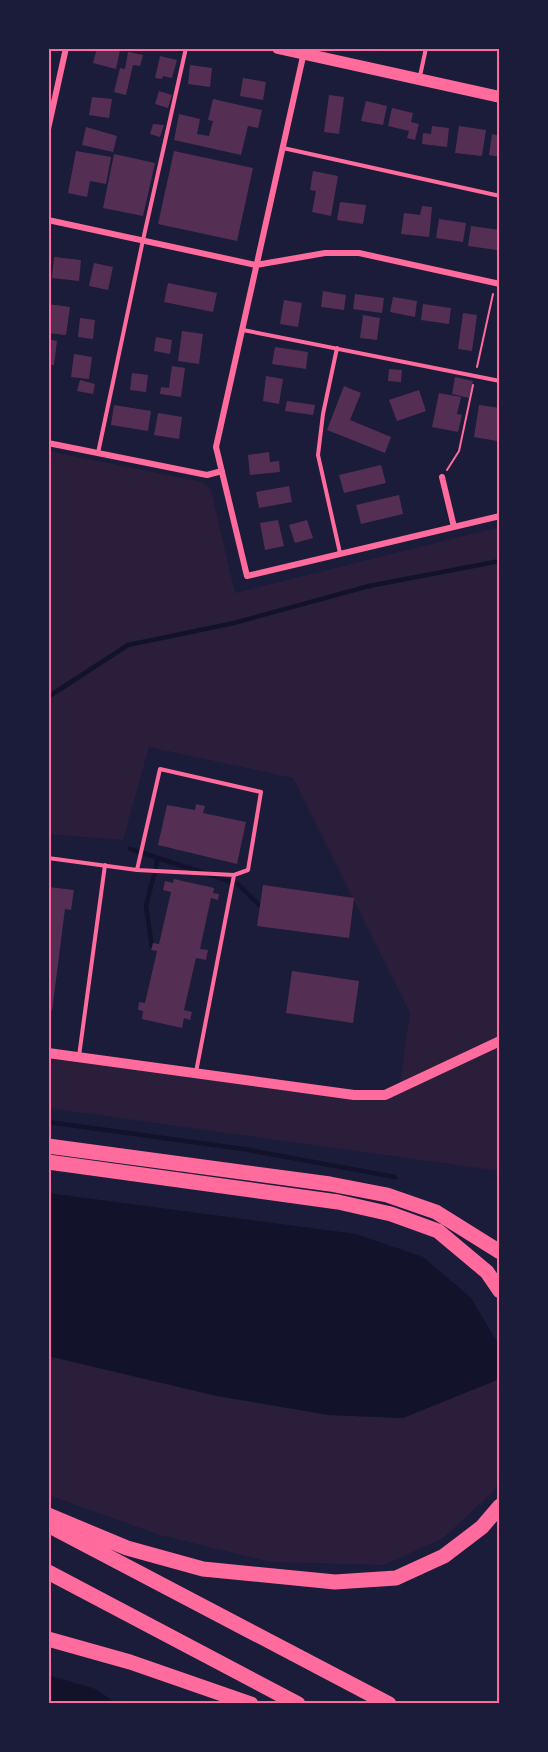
<svg xmlns="http://www.w3.org/2000/svg" width="548" height="1752" font-family="'Open Sans',sans-serif">
<style>
.green{fill:#2a1e3b}
.water{fill:#12122b}
.lines{fill:none;stroke-linecap:round;stroke-linejoin:round}
.stream{stroke:#12122b;stroke-width:4.5}
.building{fill:#542f53}
.path{stroke:#ff6b9d;stroke-width:2}
.service{stroke:#ff6b9d;stroke-width:4}
.minor{stroke:#ff6b9d;stroke-width:6}
.tertiary{stroke:#ff6b9d;stroke-width:10}
.secondary{stroke:#ff6b9d;stroke-width:12}
.motorway{stroke:#ff6b9d;stroke-width:15}
.neatline{fill:none;stroke:#ff6b9d;stroke-width:2}
</style>
<rect width="100%" height="100%" fill="#1b1b3a"/>
<path class="green" d="M48,451L203,482L211,490L235,593L500,527V1171L48,1108V1053L354,1095L399,1089L410,1013L293,778L149,747L123,840L48,834Z
M48,1356L217,1396L329,1415L402,1418L497,1380L500,1363V1476L494,1491L443,1538L384,1565L270,1562L160,1535L48,1495Z"/>
<path class="water" d="M48,1193L356,1234L423,1257L471,1298L500,1347L497,1380L403,1418L329,1415L217,1396L48,1356Z
M48,1675L95,1689L118,1704H48Z"/>
<g class="lines">
<path class="stream" d="M48,697L128,645L234,623L369,586L500,561
M130,849L238,884L260,906
M152,947L146,906L158,858
M48,1122L243,1149L395,1177"/>
</g>
<path class="building" d="M97,48L120,50L116,69L93,63Z
M128,52L143,55L140,66L133,65L126,95L114,92L120,68L125,69Z
M160,56L177,60L172,78L163,76L162,79L155,78Z
M190,65L212,68L210,87L188,84Z
M243,78L266,82L263,100L240,96Z
M159,91L172,95L168,108L155,104Z
M329,95L344,97L339,134L324,132Z
M92,97L112,99L109,118L89,115Z
M213,99L262,110L258,128L248,126L241,155L174,140L179,114L200,119L197,134L209,136L213,121L208,120Z
M366,101L387,106L383,125L361,121Z
M392,108L413,113L411,122L419,124L415,140L407,138L409,131L388,126Z
M153,124L164,125L160,137L150,134Z
M432,126L449,128L447,147L422,144L423,133L431,134Z
M459,126L486,130L482,156L455,153Z
M86,127L117,136L113,152L82,145Z
M492,134L500,136V157L489,155Z
M76,151L111,157L106,184L90,181L87,197L68,193Z
M174,151L253,168L237,241L158,224Z
M114,154L155,163L143,216L103,208Z
M313,171L338,176L331,216L312,212L316,191L310,190Z
M340,202L366,205L363,224L337,220Z
M422,206L432,207L429,237L401,234L404,213L420,215Z
M439,219L466,223L463,242L436,238Z
M471,226L500,230L497,250L468,246Z
M54,257L81,260L79,281L52,278Z
M94,263L113,267L108,290L89,286Z
M168,283L217,293L213,312L164,302Z
M323,291L346,295L344,310L321,307Z
M355,294L384,298L382,313L353,309Z
M393,297L417,301L415,317L390,312Z
M284,300L302,303L298,327L280,324Z
M48,304L70,307L66,335L48,333Z
M423,304L451,308L449,324L421,320Z
M463,313L477,315L472,351L458,349Z
M363,315L380,318L377,340L360,338Z
M80,318L95,320L93,339L78,337Z
M182,331L203,334L199,364L178,361Z
M156,337L172,340L170,354L154,351Z
M48,339L57,341L54,365H48Z
M275,347L308,352L306,369L272,364Z
M74,354L92,357L89,379L71,377Z
M172,366L185,368L181,397L160,394L161,387L169,388Z
M389,369L402,370L401,382L388,381Z
M132,373L148,375L146,392L130,390Z
M266,376L283,379L279,404L263,401Z
M455,377L473,381L469,398L452,394Z
M80,380L95,384L93,394L77,391Z
M344,386L361,393L350,420L391,437L385,453L327,430Z
M419,390L426,411L397,421L389,400Z
M439,393L461,397L457,414L462,415L458,432L432,427Z
M287,401L315,405L313,415L285,411Z
M114,405L151,411L148,431L111,425Z
M479,405L500,408L497,441L474,437Z
M158,413L182,417L179,439L154,435Z
M269,452L270,462L279,461L280,472L250,475L248,455Z
M381,465L386,483L344,493L339,475Z
M289,486L292,502L259,508L256,492Z
M399,495L403,514L361,524L356,505Z
M278,520L284,546L265,550L260,523Z
M307,520L313,538L295,543L289,525Z
M196,804L205,806L203,813L246,822L237,864L158,845L167,805L195,810Z
M174,879L214,888L213,893L219,894L218,900L211,898L200,949L208,950L206,960L196,958L184,1010L192,1012L190,1020L184,1018L182,1028L142,1019L143,1011L138,1010L139,1002L145,1003L157,951L151,950L152,947L153,943L159,944L171,892L163,890L165,881L173,883Z
M263,885L354,898L349,938L257,926Z
M48,887L74,890L71,910L65,909L52,1011H48Z
M292,971L359,981L353,1023L286,1013Z"/>
<g class="lines">
<path class="path" d="M498,274L500,261
M477,367L493,294
M447,470L459,451L473,385"/>
<path class="service" d="M420,76L426,48
M283,148L500,196
M243,330L500,381
M337,348L323,414L318,455L340,553
M98,453L143,240L186,48
M48,858L137,870L234,875L248,870L261,792L160,769L137,870
M79,1056L105,865
M196,1072L234,875"/>
<path class="minor" d="M304,52L216,447L247,576L500,516
M48,129L66,48
M48,220L256,265L325,253H359L500,284
M48,443L207,475L222,471
M442,477L454,527"/>
<path class="tertiary" d="M48,1053L354,1095H385L500,1041"/>
<path class="secondary" d="M278,48L500,97"/>
<path class="motorway" d="M48,1146L330,1184L387,1195L436,1212L500,1252
M48,1162L338,1202L391,1214L438,1231L487,1272L500,1291
M48,1515L127,1548L203,1569L335,1582L396,1578L444,1556L482,1527L500,1506
M48,1525L389,1704
M48,1572L298,1704
M48,1639L130,1662L251,1704"/>
</g>
<rect width="548" height="1752" fill="none" stroke="#1b1b3a" stroke-width="99"/>
<rect x="50" y="50" width="448" height="1652" class="neatline"/>
</svg>
